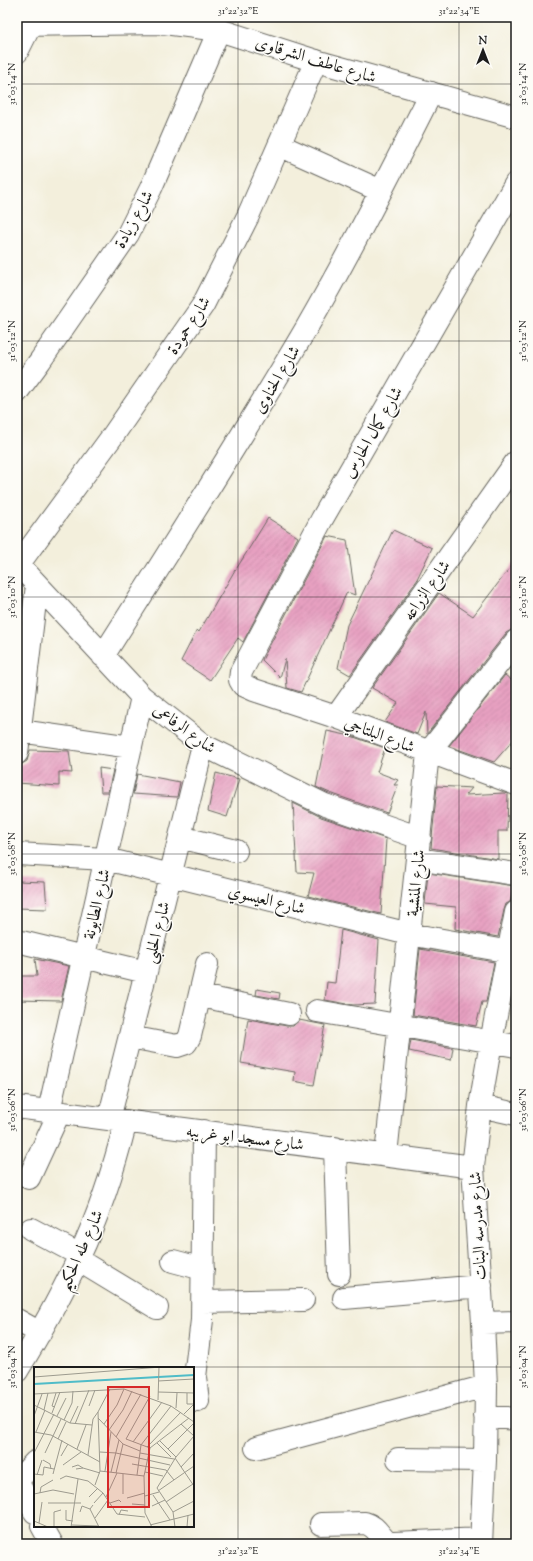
<svg xmlns="http://www.w3.org/2000/svg" width="533" height="1561" font-family="'Sorts Mill Goudy',Amiri,serif">
<style>
.building{fill:url(#building-hatch)}
.lines{fill:none;stroke-linecap:round;stroke-linejoin:round}
.minor-casing{stroke:#67665f;stroke-width:24}
.tertiary-casing{stroke:#67665f;stroke-width:24}
.minor{stroke:#fff;stroke-width:22}
.tertiary{stroke:#fff;stroke-width:22}
.ticks{fill:none;stroke:#1c1c1c;stroke-width:1;stroke-opacity:0.45}
.labels{text-anchor:middle;stroke-width:3;stroke-linejoin:round;paint-order:stroke}
.street-label{font-size:17px;fill:#1c1c1c;stroke:#fdfcf7}
.inset-river{fill:none;stroke:#4fbcc8;stroke-width:2}
.inset-road{fill:none;stroke:#9d9b8f;stroke-width:1}
.view{fill:#d62828;fill-opacity:0.15;stroke:#d62828;stroke-width:2}
.inset-edge{fill:none;stroke:#1c1c1c;stroke-width:2}
.neatline{fill:none;stroke:#1c1c1c;stroke-width:1.5}
.ticks-label{font-size:10px;text-anchor:middle;fill:#1c1c1c}
</style>
<defs>
<pattern id="building-hatch" width="6" height="6" patternUnits="userSpaceOnUse"><rect width="6" height="6" fill="#e7a0c1"/><path d="M-1 1l2-2M0 6l6-6M5 7l2-2" fill="none" stroke="#c689a5"/></pattern>
</defs>
<rect width="100%" height="100%" fill="#fdfcf7"/>
<filter id="ink" filterUnits="userSpaceOnUse"><feTurbulence type="fractalNoise" baseFrequency=".025" numOctaves="2"/><feDisplacementMap in="SourceGraphic" scale="8" xChannelSelector="R" yChannelSelector="G"/><feConvolveMatrix kernelMatrix="1 2 1 2 8 2 1 2 1" color-interpolation-filters="sRGB"/></filter>
<filter id="wash" filterUnits="userSpaceOnUse"><feTurbulence type="fractalNoise" baseFrequency=".012" numOctaves="4" result="noise"/><feDisplacementMap in="SourceGraphic" scale="16" xChannelSelector="R" yChannelSelector="G"/><feGaussianBlur stdDeviation="0.9" result="paint"/><feColorMatrix in="noise" values="0 0 0 0 0 0 0 0 0 0 0 0 0 0 0 0 0 1.4 0 .05"/><feComposite in="paint" operator="in"/></filter>
<g filter="url(#wash)">
<rect width="100%" height="100%" fill="#f3efdc"/>
<g id="blocks">
<path class="building" d="M268,518L298,537L243,642L238,638L210,680L181,661L197,630L199,632L235,570V571Z
M393,530L432,548L417,579H418L350,675L338,668L347,625Z
M327,536L347,540L355,595L347,592L301,692L287,688L285,659L280,678L262,660Z
M516,560L515,629L511,630L506,633L427,734L426,712L417,734L385,722L398,703L372,688L439,593L473,616Z
M505,675L516,684V737L494,762L449,746Z
M327,731L351,736L385,748L377,772L398,780L394,785H398L387,813L330,793L316,787Z
M30,750L69,751L72,773L59,772V786L17,783V765L22,764L27,761Z
M99,768L113,770L108,792H101Z
M216,773L239,779L227,817L208,811Z
M137,774L180,782L177,797L133,794Z
M437,786L472,788L466,795L504,793L508,794L507,831H498V859L431,848Z
M293,803L321,817L386,839L381,914L308,896L314,873L297,872Z
M428,873L514,886L510,902L506,904L504,910L498,937L455,929L456,907L425,904Z
M17,881L45,882L47,909L17,908Z
M341,930L379,940L375,1004L353,1005L325,1000L327,982L335,983Z
M420,949L494,962L486,1002H482L476,1026L413,1015Z
M35,959L69,966L61,1001L17,1000V976H37Z
M257,989L280,993L279,999L256,995Z
M248,1019L287,1026H293L299,1020L325,1025L314,1085L294,1081L295,1072L241,1063Z
M411,1040L453,1048L451,1060L409,1051Z"/>
</g>
</g>
<g filter="url(#ink)">
<use href="#blocks" fill-opacity="0" stroke="#67665f" stroke-width="1"/>
<g class="lines">
<g class="minor-casing">
<path id="minor" d="M17,52L31,24
M279,145L381,191
M516,183L322,519L241,672L240,680L243,685L254,690L336,717L516,784
M17,392L40,361L128,234L151,188L219,30
M17,563L142,697L203,745L325,805L420,838
M18,565L114,434L203,305L248,216L316,61
M103,656C172,547 242,438 307,327C351,251 391,172 431,93
M336,717L516,462
M20,731L131,747
M17,753L37,585
M180,837L236,851
M17,854L106,859L409,934L516,953
M417,859L516,874
M17,941L146,972
M200,996L289,1014
M317,1011L516,1046
M130,1037L177,1046L186,1043L190,1036L207,964
M480,1106L516,1114
M17,1107L473,1167
M49,1111L142,697
M109,1119L203,745
M335,1148L339,1274
M386,1155L428,753L516,641
M29,1178L59,1113
M31,1229L80,1255
M78,1260L157,1308
M173,1261L203,1269
M344,1298L481,1286
M203,1302L303,1300
M17,1320L40,1333
M483,1323L516,1322
M17,1371C39,1335 60,1298 78,1259C99,1215 114,1169 126,1121
M198,1401L195,1377L202,1320L204,1131
M485,1416L516,1419
M256,1448L486,1386
M398,1459L485,1460
M17,1481L35,1462
M17,1482L35,1512
M321,1524L365,1523C376,1526 379,1535 387,1542L394,1543L481,1539
M42,1526L52,1544
M481,1544L485,1460L486,1386L483,1323L473,1167L480,1106L491,1042L516,912"/>
</g>
<g class="tertiary-casing">
<path id="tertiary" d="M17,25L164,23L219,30L316,61L516,117"/>
</g>
<use href="#minor" class="minor"/>
<use href="#tertiary" class="tertiary"/>
</g>
</g>
<path class="ticks" d="M17,17V1544M238,17V1544M459,17V1544M17,84H516M17,341H516M17,597H516M17,854H516M17,1110H516M17,1367H516"/>
<g class="labels">
<g class="street-label">
<text transform="translate(316 59) rotate(17)" y="6">شارع عاطف الشرقاوى</text>
<text transform="translate(133 219) rotate(-61)" y="6">شارع زيادة</text>
<text transform="translate(188 325) rotate(-57)" y="6">شارع حمودة</text>
<text transform="translate(276 379) rotate(-59)" y="6">شارع الحناوى</text>
<text transform="translate(372 432) rotate(-60)" y="6">شارع كمال الحارس</text>
<text transform="translate(426 590) rotate(-55)" y="6">شارع الزراعه</text>
<text transform="translate(185 728) rotate(36)" y="6">شارع الرفاعى</text>
<text transform="translate(380 734) rotate(21)" y="6">شارع البلتاجي</text>
<text transform="translate(415 883) rotate(-84)" y="6">شارع المنشية</text>
<text transform="translate(267 899) rotate(14)" y="6">شارع العيسوي</text>
<text transform="translate(96 904) rotate(-77)" y="6">شارع الطابونة</text>
<text transform="translate(156 932) rotate(-76)" y="6">شارع الحلبى</text>
<text transform="translate(245 1137) rotate(7)" y="6">شارع مسجد ابو غريبه</text>
<text transform="translate(477 1226) rotate(-93)" y="6">شارع مدرسه البنات</text>
<text transform="translate(80 1250) rotate(-66)" y="6">شارع طه الحكيم</text>
</g>
</g>
<g transform="translate(34 1367)">
<rect width="160" height="160" fill="#f3efdc"/>
<path class="inset-river" d="M0,17L160,8"/>
<path class="inset-road" d="M0,10L127,0M124,14L160,12M124,25L160,26M153,26V37H160M0,27L90,22L137,39L160,55M124,33L125,0M0,38L36,56L58,58M55,39L61,23M21,40L18,39L22,26M142,41L143,26M10,43L14,26M18,46L26,25M150,47L160,37M0,49L8,27M23,49L32,31M64,51L89,77L106,84M30,53L38,36L39,24M36,56L44,39M41,57L55,23M70,57L83,38L90,22M147,57L160,69M75,63L89,43L98,24M0,65L17,68L66,95M2,65L11,43M82,70L107,27M24,72L32,55M126,74L142,90M99,75L128,35M123,76L137,90M113,80L147,45M116,81L92,72L116,29M43,82L52,58M134,82L160,56M66,85L82,86L136,98M0,86L20,47M11,86L27,52M106,86L140,92M54,88L59,52L64,45M27,89L34,77M141,91L160,119M9,93L16,97L17,102M98,97L132,103L140,113M29,98L47,85M38,100L44,98L49,101M147,100L160,86M42,102L49,101L66,106M66,104L110,109M71,104L77,65M77,105L85,73M111,105L129,109M82,106L89,77M0,107L9,108L10,100L20,102M19,107L28,73M3,108L8,93M103,108L107,78L137,39M26,112L32,109L54,114L69,126L83,147L111,150M61,118L66,104L64,45L76,22M123,121L142,90L160,69M123,121L139,145L141,160M124,124L160,99M6,126L7,120L19,113M0,127L19,123L40,127M89,127V107M119,128L136,153M111,129L125,125M55,130L64,121M72,130L83,106M93,131L111,126M132,135L159,117M14,136H47M60,136L69,126M76,136L85,133L87,135M98,137L111,138M118,139L131,133M56,142L65,160M32,143V153L39,154M46,145L48,139L56,142L59,138M139,145L160,134M85,148L87,143L94,144M61,151L74,133M0,154L14,160M5,156L8,135M37,158L65,159M116,158L160,147M20,160V145L27,143M37,160L44,112M118,160L111,146L110,109L116,81L155,51M153,160L154,148"/>
<path class="view" d="M74,20H115V140H74Z"/>
<rect width="160" height="160" class="inset-edge"/>
</g>
<rect width="533" height="1561" fill="none" stroke="#fdfcf7" stroke-width="44"/>
<g transform="translate(483 50)" stroke="#fdfcf7" stroke-width="3" paint-order="stroke">
<path d="M0-3L7 15L0 10L-7 15Z" fill="#1c1c1c"/>
<text y="-6" font-size="11" font-weight="bold" text-anchor="middle" fill="#1c1c1c">N</text>
</g>
<rect x="22" y="22" width="489" height="1517" class="neatline"/>
<g class="ticks-label">
<text x="238" y="14">31°22'32"E</text>
<text x="459" y="14">31°22'34"E</text>
<text transform="translate(11 84) rotate(-90)" y="4">31°03'14"N</text>
<text transform="translate(522 84) rotate(-90)" y="4">31°03'14"N</text>
<text transform="translate(11 341) rotate(-90)" y="4">31°03'12"N</text>
<text transform="translate(522 341) rotate(-90)" y="4">31°03'12"N</text>
<text transform="translate(11 597) rotate(-90)" y="4">31°03'10"N</text>
<text transform="translate(522 597) rotate(-90)" y="4">31°03'10"N</text>
<text transform="translate(11 854) rotate(-90)" y="4">31°03'08"N</text>
<text transform="translate(522 854) rotate(-90)" y="4">31°03'08"N</text>
<text transform="translate(11 1110) rotate(-90)" y="4">31°03'06"N</text>
<text transform="translate(522 1110) rotate(-90)" y="4">31°03'06"N</text>
<text transform="translate(11 1367) rotate(-90)" y="4">31°03'04"N</text>
<text transform="translate(522 1367) rotate(-90)" y="4">31°03'04"N</text>
<text x="238" y="1554">31°22'32"E</text>
<text x="459" y="1554">31°22'34"E</text>
</g>
</svg>
